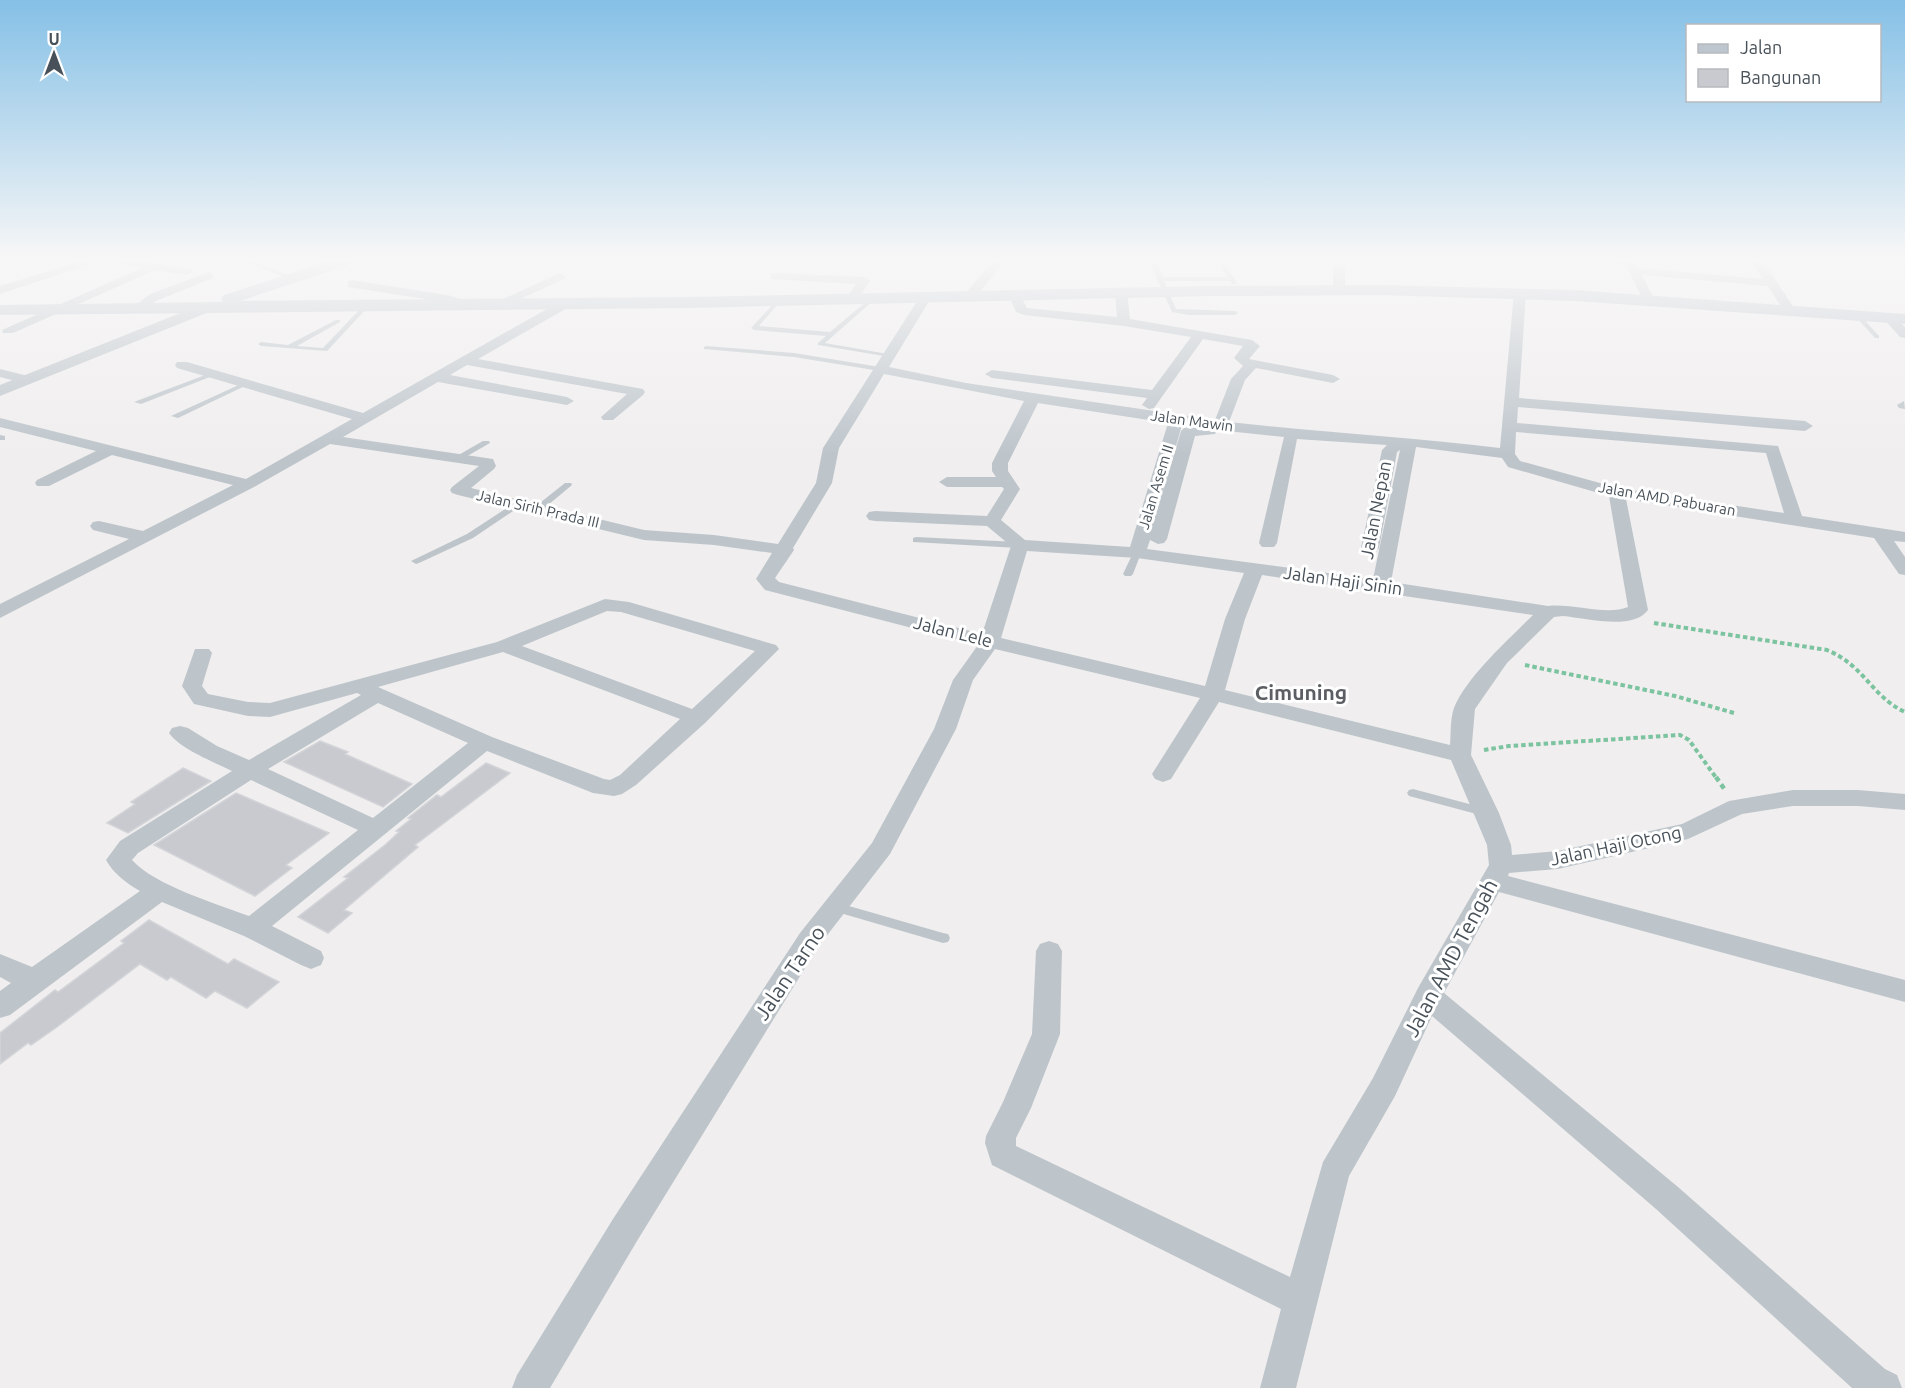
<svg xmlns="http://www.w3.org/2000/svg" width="1905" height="1388" font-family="Ubuntu,sans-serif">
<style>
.building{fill:#c9cad0;stroke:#d2d4d8;stroke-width:1.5}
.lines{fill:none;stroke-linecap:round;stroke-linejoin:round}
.path-far1{stroke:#7cc3a0;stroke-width:4;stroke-dasharray:4.5 3;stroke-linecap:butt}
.path{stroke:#7cc3a0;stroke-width:4.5;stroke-dasharray:5 4;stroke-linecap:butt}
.service{fill:#bdc5cb;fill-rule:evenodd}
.minor{fill:#bdc5cb;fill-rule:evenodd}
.tertiary{fill:#bdc5cb;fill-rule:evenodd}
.secondary{fill:#bdc6cf;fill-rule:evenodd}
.labels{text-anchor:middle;stroke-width:6;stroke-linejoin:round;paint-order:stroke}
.far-street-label{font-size:15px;fill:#485159;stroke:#fff}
.street-label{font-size:18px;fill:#485159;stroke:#fff}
.quarter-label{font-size:21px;font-weight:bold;fill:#5b5e62;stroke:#fff}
.near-street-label{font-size:21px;fill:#485159;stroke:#fff}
</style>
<rect width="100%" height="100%" fill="#f0eeee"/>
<path class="building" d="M320,741L348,752L345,754L412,784L383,807L284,762Z
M486,763L510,773L415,845L418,847L344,910L352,913L328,933L298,917L348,878L344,877L385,845L399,832L396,831L411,819L408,818L437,795L441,797Z
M183,768L211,781L128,833L107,823L135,804L131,802Z
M236,793L329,833L286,865L292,868L255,896L154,845Z
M149,920L228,964L234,959L279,982L247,1008L215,991L206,998L171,977L167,980L140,964L57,1027L31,1045L28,1043L0,1064V1033L55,990L58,992L124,943L121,941Z"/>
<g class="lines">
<path class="path-far1" d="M1654,623L1827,650C1865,666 1871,696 1905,712
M1525,665L1675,696L1734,713
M1484,750L1509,746L1680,735L1689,740L1717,779"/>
<path class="path" d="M1716,777L1725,790"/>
<path class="service" d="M242,261H250L296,278L291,279Z
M1150,261H1156L1163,277H1227L1217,261H1223L1237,283L1236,284H1232L1230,281H1164L1176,309L1235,311L1238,313L1235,315H1189L1172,312L1158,281L1156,279L1157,278Z
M1600,261H1618L1634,264L1631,266Z
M872,297L875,299L874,300L825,343L888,354L890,355V357L818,345V343L826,336L754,330L751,328L778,299L780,300V302L759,326L830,332Z
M363,306L368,307L327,351L261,346L258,344L261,342L288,345L336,320H340V322L297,346L323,348Z
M1856,315H1860L1879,336V338H1875L1856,317Z
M706,346L794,353L880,367L883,369L880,371L794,357L704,349V347Z
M213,372L216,374L215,375L141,404L134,402Z
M243,383L249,384L178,418L171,416Z
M0,435L5,436V440H0Z
M483,441H489L490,443L462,459H459L455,457Z
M565,483H571L572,485L542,510H536V506Z
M519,500L522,501V505L473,538L419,563L416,564L411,561L467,534Z
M916,537L1020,542L1024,545L1020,548L913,542V538Z
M1137,550L1141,553L1133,574L1131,576H1125L1123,574L1133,553Z
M1413,789L1488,809L1490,812L1488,815L1484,816L1409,796L1407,793L1409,790Z
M835,902L943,933L948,934L950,938L948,942L943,943L830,910L829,907L830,904Z"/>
<path class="minor" d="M82,261H100L0,294V286Z
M117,261H143L191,270L193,272L187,275L155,270L13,333H3L2,330L142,268L119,263Z
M993,261H1005L973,300H965V294Z
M1624,261H1634L1638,268L1763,279L1751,261H1763L1796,311L1790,315L1786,314L1768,286L1642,275L1655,301L1649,305L1645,304Z
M1339,264L1345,267V290L1339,294L1333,290V267Z
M209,272L213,274V278L158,300L138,312L132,308L150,294Z
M560,273L566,277L564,279L500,308H492L490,305Z
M775,273L864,277L870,281L855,303L851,304L845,300L856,284L771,279V275Z
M352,280L447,295L471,302L473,305L467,309L445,302L348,287V281Z
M1121,288L1127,292L1130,319L1252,340L1260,346L1249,359L1333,375L1340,379L1333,383L1256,368L1245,380L1229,422C1319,432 1410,437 1500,448L1514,292L1516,289H1524L1526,292L1519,398L1805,421L1813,426L1805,431L1518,407L1517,423L1778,446L1802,516L1905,532V542L1894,541L1905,557V575L1899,574L1874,538L1626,499L1648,610C1633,631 1585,618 1563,616L1554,617L1507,663L1475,709L1471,755L1499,813L1511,845L1512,855L1558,851L1682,824L1729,801L1793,790H1858L1905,794V810L1858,806H1793L1742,814L1688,839L1558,869L1509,873L1508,876L1905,980V1002L1499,892L1444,993L1678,1187L1885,1369L1897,1375L1902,1388H1852L1656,1209L1432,1016L1395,1096L1349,1176L1296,1388H1260L1281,1309L992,1165L985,1143L986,1136L1003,1102L1032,1034L1036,951L1040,944L1049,941L1058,944L1062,951L1060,1034L1031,1108L1016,1138V1146L1290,1277L1323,1162L1373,1078L1418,988L1489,865L1487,845L1451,760L1219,702L1171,779L1163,782L1155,779L1152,774L1200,698L995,649L973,680L956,729L890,854L818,947L637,1241L550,1388H512L517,1375L613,1219L800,933L872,843L934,729L953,680L978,645L765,590L756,579L772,553L714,545L644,540L458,495L452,493L450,490L452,487L479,466L330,444L254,487L0,618V604L129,539L93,530L90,526L93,522L99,521L143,531L233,485L112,455L49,486H37L35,483L37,480L96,451L0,427V418L246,479L352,419L177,368L175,365L177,362H187L363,413L561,301H569L571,304L569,307L478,359L643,389L645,392L643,395L613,420H603L601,417L627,394L467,365L450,375L567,397L574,401L567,405L438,382L343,437L493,459L496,466L494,469L471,488L644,530L714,535L778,544L816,483L823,448L921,295H929L931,298L889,367L966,383L1215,420L1231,379L1243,366L1234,358L1243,346L1203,339L1154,408L1149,409L1142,405L1147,398L992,378L985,374L992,370L1152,390L1191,337L1124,326L1024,315L1016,312L1009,296L1015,292L1019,293L1027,308L1117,317L1115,292ZM884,374L1024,401L992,463V471L996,477H947L939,482L947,487H1002L1004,489L987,516L875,511L869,512L866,516L869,520L875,521L987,526L1011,546L982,634L779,582L775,578L794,550L793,548L832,483L839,448ZM1038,403L1168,423L1130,547L1025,540L1001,520L1020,489L1008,471V463ZM1182,425L1193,426L1184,428L1181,431L1161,498ZM1217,430L1284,437L1259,543L1262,547H1274L1277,543L1297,439L1387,445L1382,450L1361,548L1364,552H1376L1379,548L1397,452L1400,450L1373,579L1147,549L1150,540L1158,544L1164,543L1167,539L1195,436L1215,434ZM1516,432L1766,453L1784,513L1618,488L1520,461L1515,454ZM1416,447L1502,458L1508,467L1609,496L1628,607C1606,616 1573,603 1548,606L1391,582ZM1027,551L1137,558L1244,573L1225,619L1205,686L1001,638ZM1262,575L1533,615C1509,639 1466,677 1454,708C1450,719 1451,734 1450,745L1225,690L1245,619Z
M1889,314L1893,315L1905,327V338L1900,337L1883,318Z
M0,369L32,377L34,380L27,384L0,377Z
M1904,401L1905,409L1899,408L1897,405Z
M605,599L629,602L776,645L779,649L705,723L636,785L622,794L614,796L593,793L487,751L272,926L321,951L324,958L321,965L311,969L301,965L244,936L162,902L10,1015L0,1018V991L11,983L0,977V954L32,967L140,891C126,883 114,874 106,860L120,841L232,771C214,762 180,749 169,733L172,728L180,726L188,728L217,746L249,760L361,695L357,693L270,717L248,716L194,704L182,686L195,649H209L212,653L202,686L208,694L248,702L270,703L497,642ZM607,611L621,612L755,651L692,709L522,646ZM503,652L680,719L620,775L610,780L604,779L492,737L378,687ZM378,703L468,743L373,818L268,769ZM251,780L358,830L249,916C217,904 154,885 132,860L138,853Z"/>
<path class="tertiary" d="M208,302L214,304L216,307L214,310L0,396V385Z"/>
<path class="secondary" d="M329,261H353L351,264L240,301L687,297L1210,286L1380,285L1575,290L1905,314V324L1575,301L1380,295L1210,296L687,308L0,315V305L223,302L221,299L224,295Z"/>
</g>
<linearGradient id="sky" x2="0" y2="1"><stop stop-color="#85c0e6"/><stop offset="0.57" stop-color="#f8f7f7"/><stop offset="1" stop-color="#f8f7f7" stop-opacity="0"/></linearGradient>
<rect width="1905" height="455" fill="url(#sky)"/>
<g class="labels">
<g class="far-street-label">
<text transform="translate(1192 421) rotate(8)" y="5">Jalan Mawin</text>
<text transform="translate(1156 487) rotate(-73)" y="5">Jalan Asem II</text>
<text transform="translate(1667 499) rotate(10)" y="5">Jalan AMD Pabuaran</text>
<text transform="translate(538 509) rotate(13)" y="5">Jalan Sirih Prada III</text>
</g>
<g class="street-label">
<text transform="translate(1376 510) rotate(-79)" y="6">Jalan Nepan</text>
<text transform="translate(1343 581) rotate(8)" y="6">Jalan Haji Sinin</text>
<text transform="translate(953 632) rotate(14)" y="6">Jalan Lele</text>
<text transform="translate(1616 846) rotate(-12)" y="6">Jalan Haji Otong</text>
</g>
<g class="quarter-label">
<text x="1301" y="700">Cimuning</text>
</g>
<g class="near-street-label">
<text transform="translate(1451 958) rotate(-62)" y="7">Jalan AMD Tengah</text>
<text transform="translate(790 973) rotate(-56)" y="7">Jalan Tarno</text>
</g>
</g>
<rect x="1686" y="24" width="195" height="78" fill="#ffffff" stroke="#b6b9bd" stroke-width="1.5"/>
<rect x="1698" y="44" width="30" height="9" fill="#bdc6cf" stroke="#b6b9bd" stroke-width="1.5"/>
<text x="1740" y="54" font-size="18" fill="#485159">Jalan</text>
<rect x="1698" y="69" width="30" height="18" fill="#c9cad0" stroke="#b6b9bd" stroke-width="1.5"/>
<text x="1740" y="84" font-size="18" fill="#485159">Bangunan</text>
<g transform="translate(54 54)" stroke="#ffffff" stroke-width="4.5" paint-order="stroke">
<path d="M0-4.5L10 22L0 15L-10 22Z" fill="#485159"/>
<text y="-9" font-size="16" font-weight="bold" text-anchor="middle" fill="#485159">U</text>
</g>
</svg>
